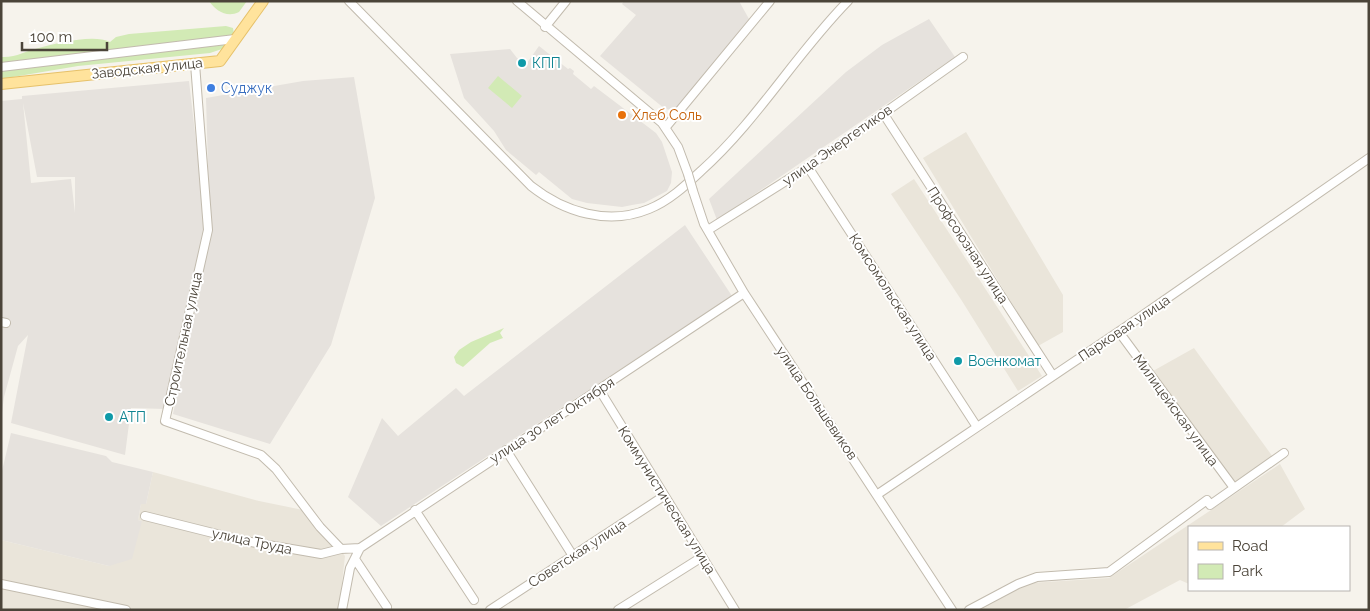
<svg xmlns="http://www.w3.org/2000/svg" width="1370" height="611" font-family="Raleway,sans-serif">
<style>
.residential{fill:#eae5da}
.industrial{fill:#e6e2dd;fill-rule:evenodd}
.green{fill:#d2eab5}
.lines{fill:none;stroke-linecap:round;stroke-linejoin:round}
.minor-casing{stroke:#c2bbae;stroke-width:10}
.major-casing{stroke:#e6c16a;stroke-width:12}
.minor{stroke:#fff;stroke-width:8}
.major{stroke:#ffe39c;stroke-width:10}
.minor-bridge-casing{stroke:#c2bbae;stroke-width:10;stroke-linecap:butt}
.minor-bridge{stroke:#fff;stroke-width:8}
.culture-dot{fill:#0f9aa8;stroke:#fff;stroke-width:2}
.shop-dot{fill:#3f7fe0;stroke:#fff;stroke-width:2}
.food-dot{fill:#e8710a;stroke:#fff;stroke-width:2}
.labels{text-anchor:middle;stroke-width:4;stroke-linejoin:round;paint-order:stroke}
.culture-label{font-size:14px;fill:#0d838f;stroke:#fff;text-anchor:start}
.street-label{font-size:14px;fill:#4b4439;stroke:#fff}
.shop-label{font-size:14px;fill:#366cbe;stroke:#fff;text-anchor:start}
.food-label{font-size:14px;fill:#c56008;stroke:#fff;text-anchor:start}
</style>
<rect width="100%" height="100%" fill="#f6f3ec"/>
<path class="residential" d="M966,132L1063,295V332L1038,346L923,158Z
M914,179L1042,376L1018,391L962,301L891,194Z
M1194,348L1275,460L1234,485L1153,371Z
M1280,464L1305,509L1281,527H1189V584L1180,580L1124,610H976L1030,583L1109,578Z
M153,472L259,501L308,511L345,556L339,610H1V540L109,566L142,521L138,520L141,503L146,504Z"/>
<path class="industrial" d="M624,1H739L749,19L675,110L665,109L600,56L636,15L622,4Z
M929,19L955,57L717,220L709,199L846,72L882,45Z
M539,46L568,69L570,68L574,71L573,74L591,89L594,86L656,133L662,142L672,172L671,183L667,191L644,203L632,205L622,207L587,203L572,199L539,172L536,175L506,150L494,131L464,98L450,54L510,49L517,58L527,63Z
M354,77L375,198L331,345L270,444L173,414L210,236L206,98L303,81Z
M189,81L206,228L165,409L131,408L125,455L11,423L28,335L18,346L4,397L1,420V101L22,99V96ZM23,103L37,177H75V213L71,179L31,183Z
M685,225L732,296L381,526L348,497L382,418L398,436L456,388L464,396Z
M11,433L106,456L112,462L153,472L146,504H141L138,520L142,521L132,559L109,566L1,540V475Z"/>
<path class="green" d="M209,1H247L239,12C227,18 216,11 209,1Z
M226,26L233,28L234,34L222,49L210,53L78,66L1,79V57C16,58 25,51 39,48C57,43 94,34 110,42L116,37L129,34Z
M498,76L522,96L512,108L488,88Z
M504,328L500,333L503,338L490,343L463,367L456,363L454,357L459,350L471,342Z"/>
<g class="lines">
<g class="minor-casing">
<path id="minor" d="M349,1L531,186C564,212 608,226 649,209C669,201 685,186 701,171C757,121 795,55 848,1
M517,1L662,123L678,147L688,174
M545,27L566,1
M195,64L208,230L165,421L261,455L276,469L320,527L341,549
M1,67L235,39
M883,113L1053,376
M666,127L770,1
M808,167L977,427
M693,191L704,224L744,293L952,610
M708,230L808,167L963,57
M1,322L6,323
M1119,332L1234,488
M599,389L735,610
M506,450L573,556
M878,494L1133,322L1369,158
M415,510L474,600
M145,516L245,541L321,554L341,549L360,548
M360,548L744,293
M355,559L387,607
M1,584L126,610
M342,610L350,568L360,548
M490,610L664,496
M618,610L702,557
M969,610L1018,584L1037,577L1109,572L1207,500L1210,505L1284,453"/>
</g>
<g class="major-casing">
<path id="major" d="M1,84L220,61L263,1"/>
</g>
<use href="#minor" class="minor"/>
<use href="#major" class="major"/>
<g class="minor-bridge-casing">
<path id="minor-bridge" d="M688,174L693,191"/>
</g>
<use href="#minor-bridge" class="minor-bridge"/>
</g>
<g class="culture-dot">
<circle cx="522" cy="63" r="5"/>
<circle cx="958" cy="361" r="5"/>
<circle cx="109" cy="417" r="5"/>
</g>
<circle class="shop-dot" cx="211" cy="88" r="5"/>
<circle class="food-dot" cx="622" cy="115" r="5"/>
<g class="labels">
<g class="culture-label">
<text x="532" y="68">КПП</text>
<text x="968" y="366">Военкомат</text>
<text x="119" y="422">АТП</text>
</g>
<g class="street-label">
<text transform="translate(147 68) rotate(-6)" y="5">Заводская улица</text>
<text transform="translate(837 145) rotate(-35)" y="5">улица Энергетиков</text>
<text transform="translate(968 245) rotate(57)" y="5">Профсоюзная улица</text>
<text transform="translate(893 297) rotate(57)" y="5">Комсомольская улица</text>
<text transform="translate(1124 328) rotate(-34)" y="5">Парковая улица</text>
<text transform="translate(183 339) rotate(-78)" y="5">Строительная улица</text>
<text transform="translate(817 403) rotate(56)" y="5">улица Большевиков</text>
<text transform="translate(1176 410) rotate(54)" y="5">Милицейская улица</text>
<text transform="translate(552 420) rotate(-33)" y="5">улица 30 лет Октября</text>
<text transform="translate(667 500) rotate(58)" y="5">Коммунистическая улица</text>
<text transform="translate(252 541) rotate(12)" y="5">улица Труда</text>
<text transform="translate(577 553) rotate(-33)" y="5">Советская улица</text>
</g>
<g class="shop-label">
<text x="221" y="93">Суджук</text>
</g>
<g class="food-label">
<text x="632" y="120">Хлеб Соль</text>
</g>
</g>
<rect width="1370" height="611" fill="none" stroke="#4b4439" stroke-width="5"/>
<rect x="1188" y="526" width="162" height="65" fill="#ffffff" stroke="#b7b4b0"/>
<rect x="1198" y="542" width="25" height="8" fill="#ffe39c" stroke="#b7b4b0"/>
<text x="1232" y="551" font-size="15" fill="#4b4439">Road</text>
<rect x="1198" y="564" width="25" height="15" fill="#d2eab5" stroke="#b7b4b0"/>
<text x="1232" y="576" font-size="15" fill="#4b4439">Park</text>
<path d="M22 42v8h85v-8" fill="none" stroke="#4b4439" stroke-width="2.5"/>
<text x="30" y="42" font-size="15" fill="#4b4439" stroke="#ffffff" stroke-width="4" paint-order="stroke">100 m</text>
</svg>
